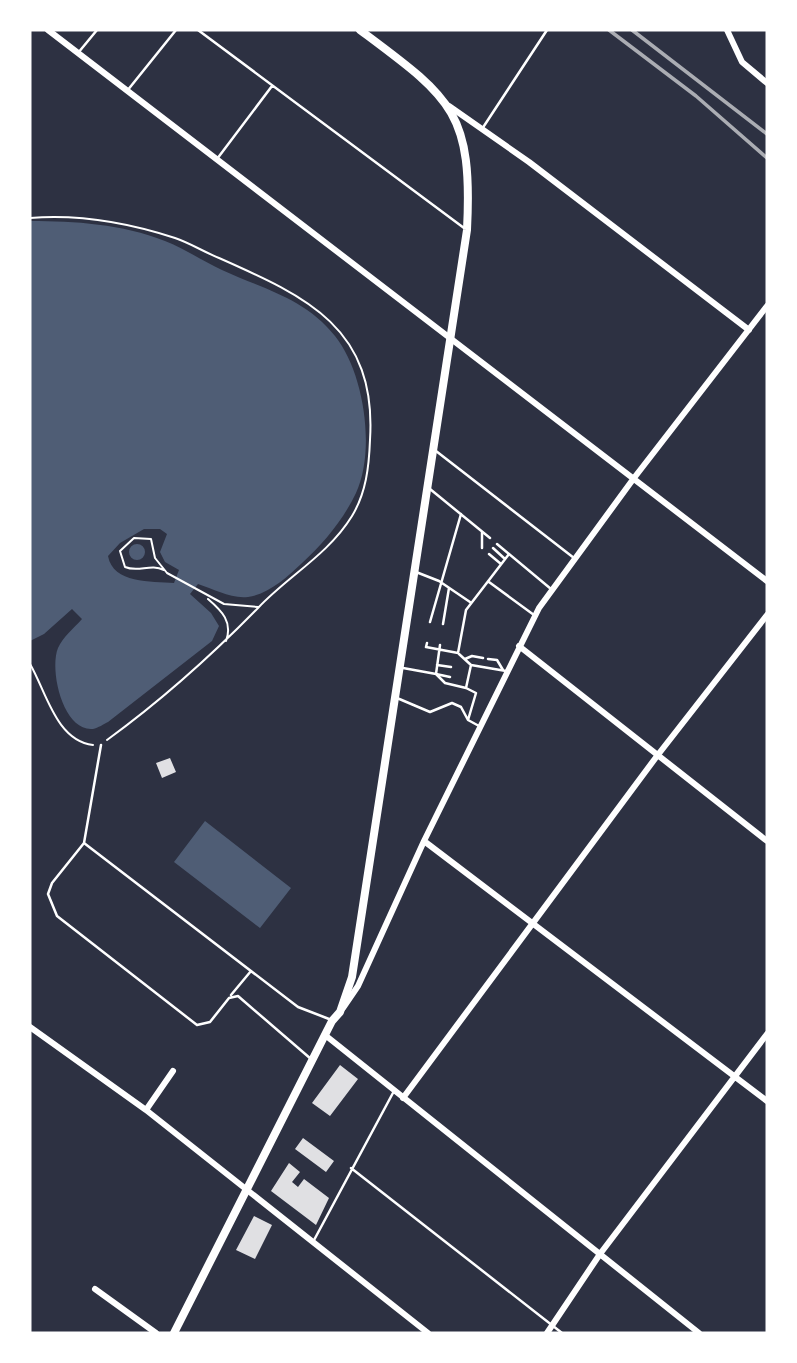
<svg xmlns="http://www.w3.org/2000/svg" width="797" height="1363" font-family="Manrope,sans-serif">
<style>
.water{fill:#4f5d75;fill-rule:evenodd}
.building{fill:#e0e0e3}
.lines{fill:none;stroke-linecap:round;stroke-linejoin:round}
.path{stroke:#fff;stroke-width:2}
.service{stroke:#fff;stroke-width:2.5}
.minor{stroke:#fff;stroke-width:6}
.secondary{stroke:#fff;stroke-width:8}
.rail{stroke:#abadb3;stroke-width:3.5}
</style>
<rect width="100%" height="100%" fill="#2d3142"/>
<path class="water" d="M30,221C75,221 122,224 165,241C185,249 203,261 222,270C263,289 305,298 335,336C364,372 376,450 356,493C343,520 324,543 301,564C287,577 269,594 248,597C231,599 214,589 198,584L190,594L211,613L219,626L212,641L108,722C104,724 98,728 93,729C63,732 49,670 58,648C63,637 74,628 82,619L72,609L44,634L30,641ZM144,529H160L167,534L160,552L165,562L179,570L174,583C151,581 113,584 108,556L120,543Z
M129 552a8 8 0 1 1 16 0a8 8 0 1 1-16 0Z
M205,821L291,888L260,928L174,862Z"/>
<path class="building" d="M170,758L176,772L162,778L156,763Z
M340,1065L358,1079L330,1116L312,1103Z
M303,1138L334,1161L326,1172L295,1149Z
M289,1163L300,1172L292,1182L298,1187L304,1179L329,1198L316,1225L271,1191Z
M254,1216L272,1225L255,1259L236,1250Z"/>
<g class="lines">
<path class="path" d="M30,218C78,214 129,223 175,238C190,243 204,252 219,258C307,297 377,328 370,440C369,467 366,493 352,516C328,555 288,576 258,608C211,656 162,700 107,740
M164,570C150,563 139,573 125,567L120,551L134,538L151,539L155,558L167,573L224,604L258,607
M208,599C222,611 233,622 226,641
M30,664C46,691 56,741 93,745"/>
<path class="service" d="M198,30L464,228
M78,53L97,30
M127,91L176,30
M482,129L547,30
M217,159L272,86
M436,451L574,558
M430,489L490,538
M497,544L551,589
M482,548V532
M493,548L505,559
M489,554L501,564
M416,572L439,581L470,602
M489,582L534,615
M430,622L461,514
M443,624L449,588
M427,643L426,647L458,653L466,610L509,554
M459,654L471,665L506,671
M465,659L472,656L483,658
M488,659L497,660L503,670
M437,665L451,667
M403,668L436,674L440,645
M436,674L445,683L466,688L471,665
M436,674L450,677
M466,688L476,693L468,720L479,726
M397,698L430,712L452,703L461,707L468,720
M101,745L84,843L52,883L48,894L57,916L197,1025L210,1022L229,998L238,996L311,1059
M84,843L298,1007L329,1019
M231,995L251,971
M351,1168L562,1333
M313,1242L394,1091"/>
<path class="minor" d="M48,30L767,581
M727,30L742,62L767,83
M449,106L529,162L749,330
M519,646L767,841
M424,841L767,1101
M343,1008L358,986L424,841L539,608L634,478L767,306
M30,1027L146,1110L428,1333
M325,1035L699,1333
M403,1098L657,756L767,615
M146,1110L173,1071
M95,1289L156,1333
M547,1333L600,1254L767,1034"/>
<path class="secondary" d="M174,1333L332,1021L340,1012L352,977L467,230C473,111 451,98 360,30"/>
<path class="rail" d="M609,30L696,96L767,158
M632,30L767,134"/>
</g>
<rect width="797" height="1363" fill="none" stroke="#ffffff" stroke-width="63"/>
</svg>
